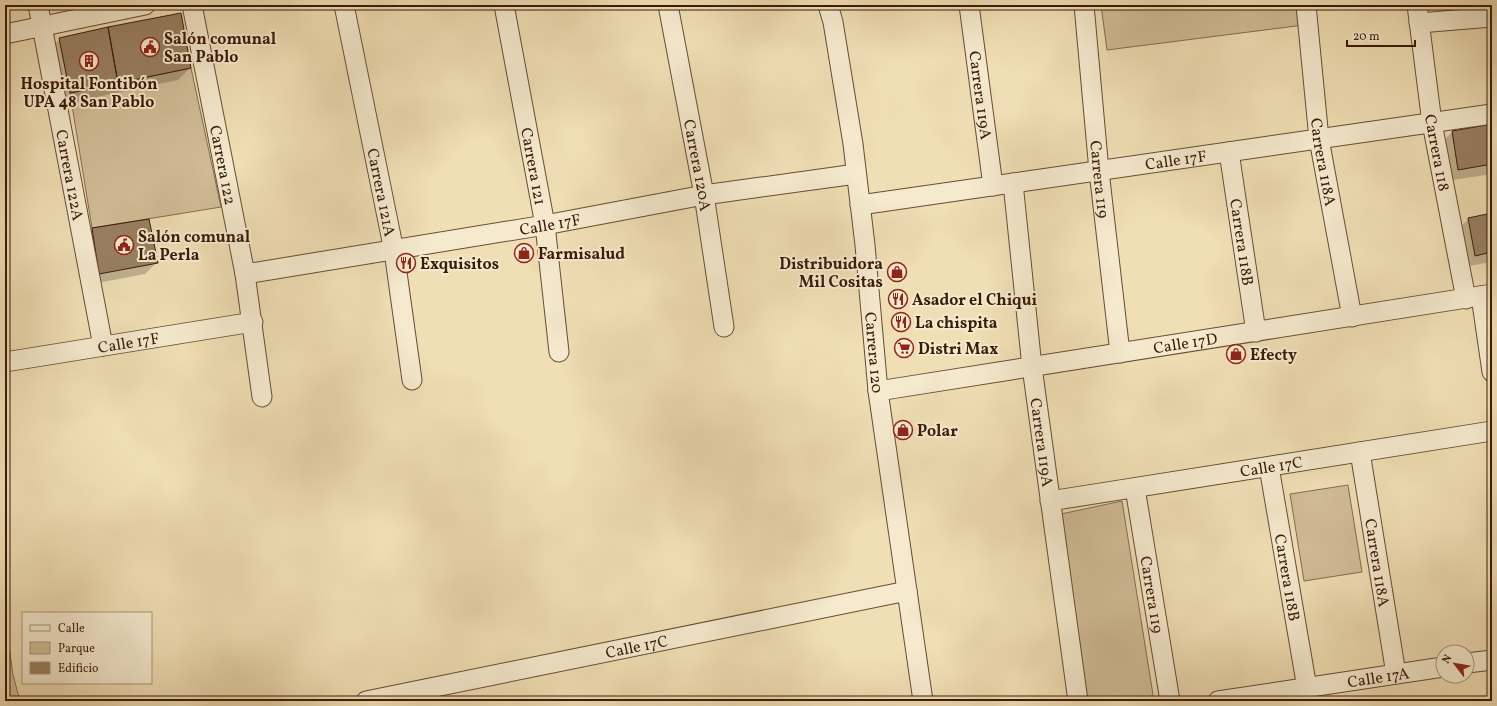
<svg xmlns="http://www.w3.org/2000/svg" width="1497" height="706" font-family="Vollkorn,serif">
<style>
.green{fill:#d1bd97;stroke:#866c50}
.shadow{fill:#0003}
.building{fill:#998062;stroke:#3a1b09}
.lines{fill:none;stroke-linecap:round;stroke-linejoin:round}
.minor-casing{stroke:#684c34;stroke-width:21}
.minor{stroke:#f5eace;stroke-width:19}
.labels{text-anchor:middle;stroke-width:4;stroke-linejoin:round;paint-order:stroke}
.poi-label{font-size:16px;font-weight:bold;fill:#3a1b09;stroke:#f5eace;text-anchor:start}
.street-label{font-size:16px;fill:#3a1b09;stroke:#f5eace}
</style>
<rect width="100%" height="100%" fill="#f0deb4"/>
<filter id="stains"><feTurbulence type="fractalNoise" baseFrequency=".005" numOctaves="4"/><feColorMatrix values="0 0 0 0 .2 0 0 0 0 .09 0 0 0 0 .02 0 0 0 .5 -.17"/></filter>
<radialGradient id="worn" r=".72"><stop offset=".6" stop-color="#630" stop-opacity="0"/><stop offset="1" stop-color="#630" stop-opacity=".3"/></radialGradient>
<path class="green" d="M1101,5H1302L1304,25L1107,50Z
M191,68L221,207L92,228L70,93Z
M1348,485L1362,572L1304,581L1290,494Z
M1122,501L1154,701H1086L1061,514Z
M5,618L13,675L20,701H5Z"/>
<path class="shadow" d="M60,39L190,68L178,80L58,105L48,51Z
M1492,125V174L1446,181L1440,144L1452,132Z
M1492,214V262L1463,267L1456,231L1469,219Z
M148,221L157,262L145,274L87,285L80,241L92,229Z"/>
<path class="building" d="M181,13L191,68L118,83L108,27Z
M108,27L118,83L70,93L59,38Z
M1492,124V164L1458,170L1452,131Z
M1492,213V252L1475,256L1468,218Z
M149,219L158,263L99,274L92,228Z"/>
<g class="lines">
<g class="minor-casing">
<g id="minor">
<path id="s1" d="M38,5L103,346"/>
<path id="s2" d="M192,5L245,274L262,397"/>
<path id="s3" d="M344,5L394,251L412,380"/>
<path id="s4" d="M504,5L545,225L559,352"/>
<path id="s5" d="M668,5L704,195L724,327"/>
<path id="s6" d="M828,5L833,22L853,144L865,245L878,391L923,701"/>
<path id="s7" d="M969,5L993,186"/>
<path id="s8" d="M1084,5L1099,171L1120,353"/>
<path id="s9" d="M1306,5L1319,139L1352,317"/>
<path id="s10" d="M1417,5L1432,123L1466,299"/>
<path d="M1419,23L1492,17"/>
<path d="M5,34L145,5"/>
<path id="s11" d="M1229,152L1256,332"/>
<path id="s12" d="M1013,183L1032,367L1078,701"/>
<path id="s13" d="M860,205L1492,114"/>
<path id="s14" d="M245,274L545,225L704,195L856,174"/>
<path d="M1481,296L1492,372"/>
<path id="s15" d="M5,362L253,322"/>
<path id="s16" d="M878,391L1492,294"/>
<path id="s17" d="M1360,452L1396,674"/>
<path id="s18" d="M1269,467L1307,688"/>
<path id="s19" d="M1135,488L1170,701"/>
<path id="s20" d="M1050,501L1492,431"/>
<path d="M1467,663L1492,660"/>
<path id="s21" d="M366,701L907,591"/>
<path id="s22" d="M1218,701L1443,667"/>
</g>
</g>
<use href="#minor" class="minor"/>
</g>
<defs>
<g id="civic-ring" transform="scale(1)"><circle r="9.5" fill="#f5eace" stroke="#8f2418" stroke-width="1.5"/><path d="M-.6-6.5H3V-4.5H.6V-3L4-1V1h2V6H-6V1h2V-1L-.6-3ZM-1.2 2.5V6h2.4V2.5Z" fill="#8f2418"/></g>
<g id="building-ring" transform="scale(1)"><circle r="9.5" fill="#f5eace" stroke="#8f2418" stroke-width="1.5"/><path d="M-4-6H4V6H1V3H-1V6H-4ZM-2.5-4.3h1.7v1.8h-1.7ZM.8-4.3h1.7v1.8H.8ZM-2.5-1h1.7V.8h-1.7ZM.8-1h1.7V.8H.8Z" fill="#8f2418"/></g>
<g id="shop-ring" transform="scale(1)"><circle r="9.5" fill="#f5eace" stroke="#8f2418" stroke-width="1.5"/><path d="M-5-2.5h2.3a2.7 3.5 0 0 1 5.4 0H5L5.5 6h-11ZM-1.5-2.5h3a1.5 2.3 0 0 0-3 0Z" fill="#8f2418"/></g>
<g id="restaurant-ring" transform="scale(1)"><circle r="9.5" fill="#f5eace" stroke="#8f2418" stroke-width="1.5"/><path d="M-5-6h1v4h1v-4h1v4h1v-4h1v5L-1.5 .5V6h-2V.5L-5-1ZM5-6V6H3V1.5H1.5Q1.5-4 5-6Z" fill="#8f2418"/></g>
<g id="supermarket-ring" transform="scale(1)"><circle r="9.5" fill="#f5eace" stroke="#8f2418" stroke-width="1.5"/><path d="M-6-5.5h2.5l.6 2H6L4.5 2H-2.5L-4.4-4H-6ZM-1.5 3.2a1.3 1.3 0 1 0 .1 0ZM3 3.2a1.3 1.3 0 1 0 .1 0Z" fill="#8f2418"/></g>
</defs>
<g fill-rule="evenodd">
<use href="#civic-ring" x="150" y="47"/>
<use href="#building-ring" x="89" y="61"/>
<use href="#civic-ring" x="124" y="245"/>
<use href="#shop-ring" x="524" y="253"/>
<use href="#restaurant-ring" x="406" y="263"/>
<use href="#shop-ring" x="897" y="272"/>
<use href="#restaurant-ring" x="898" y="299"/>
<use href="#restaurant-ring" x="901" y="322"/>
<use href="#supermarket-ring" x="904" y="348"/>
<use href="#shop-ring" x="1236" y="354"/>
<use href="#shop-ring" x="903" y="430"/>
</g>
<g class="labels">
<g class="poi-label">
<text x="164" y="44">Salón comunal<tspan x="164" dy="18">San Pablo</tspan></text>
<text x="89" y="89" text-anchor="middle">Hospital Fontibón<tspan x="89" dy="18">UPA 48 San Pablo</tspan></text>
<text x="138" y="242">Salón comunal<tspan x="138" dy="18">La Perla</tspan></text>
<text x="538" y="259">Farmisalud</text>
<text x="420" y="269">Exquisitos</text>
<text x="883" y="269" text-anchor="end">Distribuidora<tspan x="883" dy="18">Mil Cositas</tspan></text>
<text x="912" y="305">Asador el Chiqui</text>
<text x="915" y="328">La chispita</text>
<text x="918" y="354">Distri Max</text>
<text x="1250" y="360">Efecty</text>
<text x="917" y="436">Polar</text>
</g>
<g class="street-label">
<text dy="6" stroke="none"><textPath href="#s7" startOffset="91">Carrera 119A</textPath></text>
<text dy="6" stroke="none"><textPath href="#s10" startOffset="149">Carrera 118</textPath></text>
<text dy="6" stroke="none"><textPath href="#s13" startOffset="319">Calle 17F</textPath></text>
<text dy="6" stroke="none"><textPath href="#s9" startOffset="158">Carrera 118A</textPath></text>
<text dy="6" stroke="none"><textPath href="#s2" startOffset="163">Carrera 122</textPath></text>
<text dy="6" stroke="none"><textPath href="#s5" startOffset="163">Carrera 120A</textPath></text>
<text dy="6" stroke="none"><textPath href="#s4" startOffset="164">Carrera 121</textPath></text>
<text dy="6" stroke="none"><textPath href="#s1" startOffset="173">Carrera 122A</textPath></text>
<text dy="6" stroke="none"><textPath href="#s8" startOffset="175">Carrera 119</textPath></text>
<text dy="6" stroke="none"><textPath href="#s3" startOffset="191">Carrera 121A</textPath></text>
<text dy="6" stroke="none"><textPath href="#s14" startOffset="309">Calle 17F</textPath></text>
<text dy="6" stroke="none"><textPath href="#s11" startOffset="91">Carrera 118B</textPath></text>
<text dy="6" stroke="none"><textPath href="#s15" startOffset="125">Calle 17F</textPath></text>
<text dy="6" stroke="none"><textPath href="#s16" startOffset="311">Calle 17D</textPath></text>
<text dy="6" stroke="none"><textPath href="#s6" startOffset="351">Carrera 120</textPath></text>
<text dy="6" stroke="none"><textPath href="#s12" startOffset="261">Carrera 119A</textPath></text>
<text dy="6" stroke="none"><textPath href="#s20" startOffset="224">Calle 17C</textPath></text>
<text dy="6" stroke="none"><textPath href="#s17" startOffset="112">Carrera 118A</textPath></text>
<text dy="6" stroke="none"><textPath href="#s18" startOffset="112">Carrera 118B</textPath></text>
<text dy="6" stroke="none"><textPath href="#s19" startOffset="108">Carrera 119</textPath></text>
<text dy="6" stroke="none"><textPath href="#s21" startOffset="276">Calle 17C</textPath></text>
<text dy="6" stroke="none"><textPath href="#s22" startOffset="162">Calle 17A</textPath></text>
</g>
</g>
<rect width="1497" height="706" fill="none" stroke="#f0deb4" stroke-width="20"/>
<rect x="6" y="6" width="1485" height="694" fill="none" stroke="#3a1b09" stroke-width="2"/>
<rect x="10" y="10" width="1477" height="686" fill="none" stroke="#3a1b09"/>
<rect x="22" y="612" width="130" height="72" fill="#f5eace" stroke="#aa977f"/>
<rect x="30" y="625" width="20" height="6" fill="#f5eace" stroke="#aa977f"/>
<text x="58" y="632" font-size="12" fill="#3a1b09">Calle</text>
<rect x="30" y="642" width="20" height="12" fill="#d1bd97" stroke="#aa977f"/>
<text x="58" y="652" font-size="12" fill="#3a1b09">Parque</text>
<rect x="30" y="662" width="20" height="12" fill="#998062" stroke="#aa977f"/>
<text x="58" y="672" font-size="12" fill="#3a1b09">Edificio</text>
<g transform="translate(1455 664) rotate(301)"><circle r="19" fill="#f5eace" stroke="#aa977f"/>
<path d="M0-3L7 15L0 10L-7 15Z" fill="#8f2418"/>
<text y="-6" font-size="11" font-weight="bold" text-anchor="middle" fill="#3a1b09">N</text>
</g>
<path d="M1347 40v6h68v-6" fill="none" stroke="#3a1b09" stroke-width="2"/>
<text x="1353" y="40" font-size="12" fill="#3a1b09" stroke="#f5eace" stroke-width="3" paint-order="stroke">20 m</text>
<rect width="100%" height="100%" filter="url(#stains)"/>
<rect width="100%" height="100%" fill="url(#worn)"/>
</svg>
